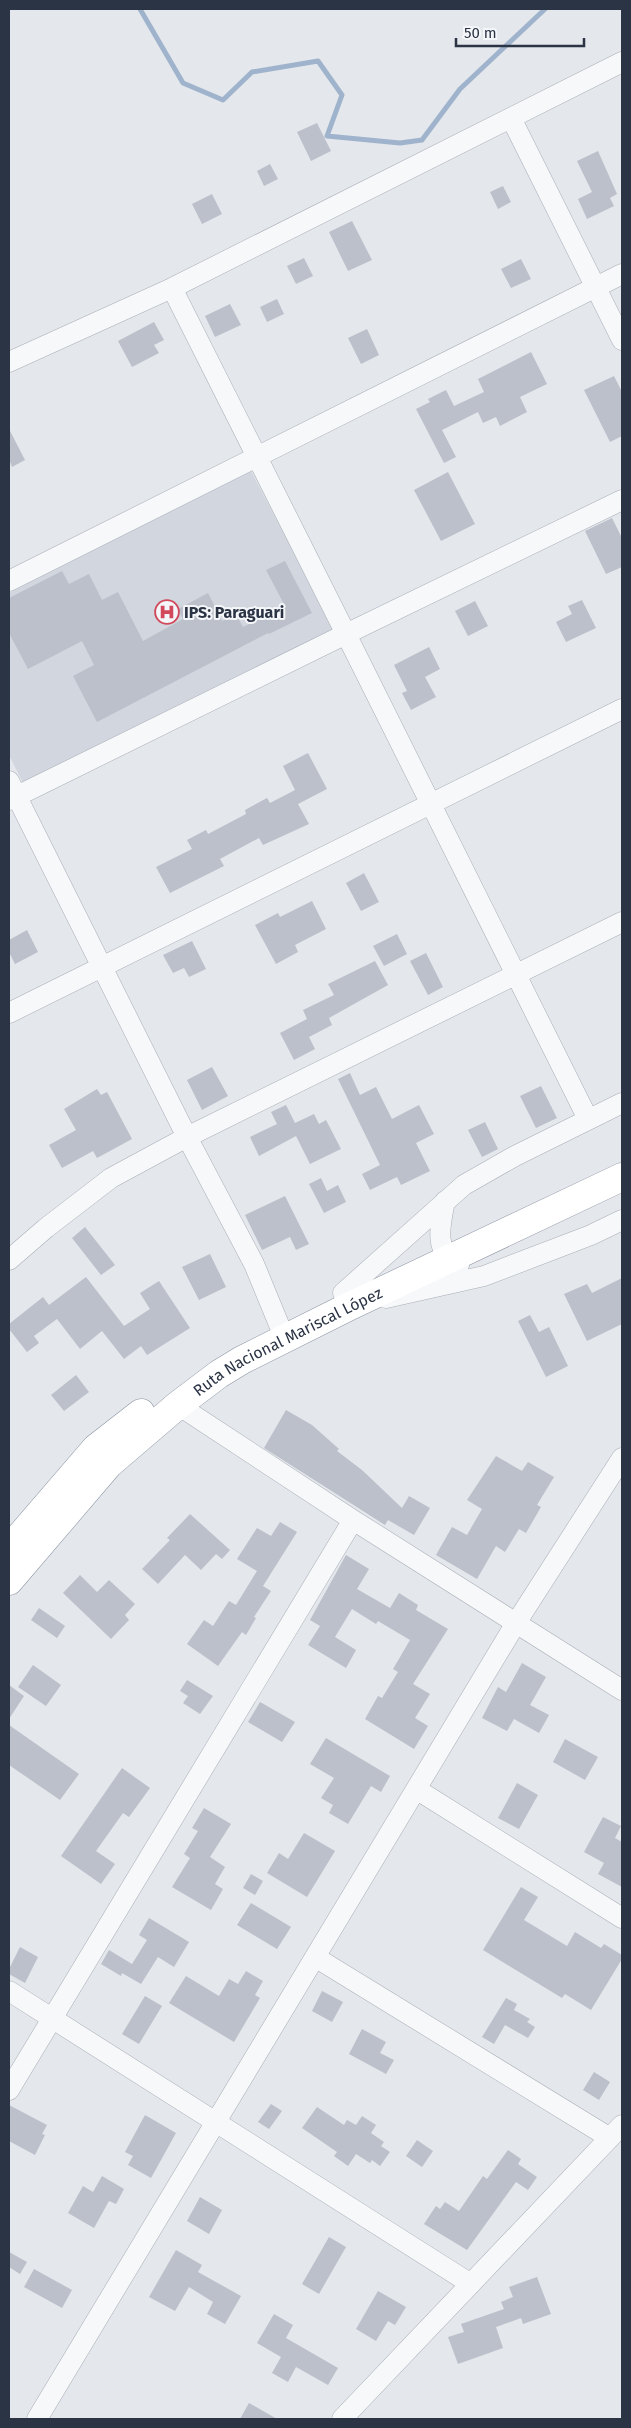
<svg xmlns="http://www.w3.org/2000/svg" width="631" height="2428" font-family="'Fira Sans',sans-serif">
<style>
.built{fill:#d2d6de}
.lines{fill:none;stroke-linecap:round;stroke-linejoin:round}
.stream{stroke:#9fb4cc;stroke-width:5}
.building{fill:#bbc0ca}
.minor-casing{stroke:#a9aeb7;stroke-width:21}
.highway-casing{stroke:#8b94a3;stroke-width:29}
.minor{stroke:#f7f8fa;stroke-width:20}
.highway{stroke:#fff;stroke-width:28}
.labels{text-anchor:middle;stroke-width:4;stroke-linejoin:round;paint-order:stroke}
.poi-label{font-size:16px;font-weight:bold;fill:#2b3445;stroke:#f4f6f9;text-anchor:start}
.street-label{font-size:16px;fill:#2b3445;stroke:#f4f6f9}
</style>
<rect width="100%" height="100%" fill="#e4e7ec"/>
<path class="built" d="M251,471L335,630L23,783L9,755V593Z"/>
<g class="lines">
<path class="stream" d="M140,9L183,83L223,100L252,72L318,61L342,95L327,136L400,143L422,140L460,89L545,9"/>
</g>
<path class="building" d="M317,123L331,151L311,161L297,132Z
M598,151L617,194L610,198L614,206L587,219L578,199L592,192L577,161Z
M270,164L278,179L264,186L257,171Z
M503,186L511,202L498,209L490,192Z
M212,194L222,214L202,224L192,204Z
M352,221L372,260L348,271L329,232Z
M304,258L313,276L296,284L287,266Z
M521,259L531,279L511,288L501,269Z
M277,299L284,314L267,322L260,307Z
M230,304L241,325L215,337L205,316Z
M154,322L164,340L154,345L159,353L132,367L118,341Z
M367,329L379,355L361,364L348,338Z
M531,352L547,384L520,397L527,412L500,426L496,417L483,423L478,412L442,430L456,457L444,463L416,409L430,402L428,399L446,390L454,406L484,392L478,379Z
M614,376L622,392V436L610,442L584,390Z
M9,429L25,460L12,467L9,459Z
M448,472L475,524L441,541L414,490Z
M612,518L622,538V567L606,574L585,531Z
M285,561L312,613L269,634L268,633L97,722L73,676L94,665L82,641L28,669L9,633V598L62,571L69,584L89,574L102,600L118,592L143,641L183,619L178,609L208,593L222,621L236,614L243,627L285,606L266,570Z
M582,600L596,628L566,642L556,622L572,614L568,606Z
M475,601L488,626L468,636L455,611Z
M429,647L440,669L425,677L436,697L411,710L402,693L407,691L394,665Z
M308,753L327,789L298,804L309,824L263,845L259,838L220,859L224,866L170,893L156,867L192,849L187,840L206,830L208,834L246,814L245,810L267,798L270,803L295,790L283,766Z
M364,873L379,902L361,911L346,883Z
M312,901L326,929L295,945L298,952L276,964L255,925L278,913L280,917Z
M27,930L38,952L15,964L9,952V940Z
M397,934L407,954L384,966L373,946Z
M192,941L206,969L189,977L184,968L173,973L163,955Z
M426,953L443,987L428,995L410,961Z
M375,961L388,985L329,1018L332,1025L309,1037L315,1049L294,1060L280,1033L307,1019L303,1010L334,995L328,984Z
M212,1067L228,1096L202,1110L187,1080Z
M350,1073L360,1095L376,1087L392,1119L419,1105L434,1134L416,1143L430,1171L401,1185L397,1177L370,1190L362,1174L380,1165L338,1079Z
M541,1086L557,1118L536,1128L520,1096Z
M97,1089L101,1095L107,1092L132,1139L97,1158L93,1151L62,1168L49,1145L76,1130L64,1109Z
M286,1105L295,1123L314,1114L319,1124L326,1120L341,1149L310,1164L296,1136L259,1156L250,1137L277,1124L271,1112Z
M485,1122L498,1149L482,1157L468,1130Z
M321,1178L327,1191L338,1185L346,1202L324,1213L309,1184Z
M285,1196L309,1244L296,1250L290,1237L262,1250L245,1215Z
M85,1227L115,1265L101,1275L72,1238Z
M210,1254L226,1287L199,1300L182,1267Z
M86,1277L124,1326L150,1309L140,1293L159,1281L190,1328L147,1355L141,1346L124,1359L102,1331L80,1349L57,1319L34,1336L39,1343L27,1352L9,1329V1324L43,1297L49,1305Z
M622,1278V1324L587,1341L564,1294L587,1284L592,1293Z
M530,1315L539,1332L549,1327L568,1366L546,1377L518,1321Z
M76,1375L89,1392L64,1411L51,1395Z
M286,1410L312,1425L339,1449L337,1451L362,1470L402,1508L409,1496L430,1508L414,1535L388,1520L385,1525L264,1448Z
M496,1456L522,1471L528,1462L554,1477L537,1505L541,1507L526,1533L519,1529L505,1552L496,1546L477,1579L436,1555L452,1527L467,1535L482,1509L467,1500Z
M190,1514L230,1550L222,1559L216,1554L201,1570L185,1555L158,1584L142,1569L170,1540L167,1538Z
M280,1522L297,1532L263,1586L271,1591L254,1617L256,1618L246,1635L242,1632L218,1666L187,1644L204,1620L213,1626L229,1601L236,1605L257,1571L237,1559L257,1528L271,1536Z
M346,1555L369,1569L357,1589L390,1608L399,1593L418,1605L416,1610L448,1629L413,1684L430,1694L415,1718L428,1726L414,1749L365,1719L378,1696L382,1698L398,1672L393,1669L410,1640L378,1621L376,1624L352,1609L335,1637L356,1650L346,1668L308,1645L320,1626L310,1620Z
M80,1575L97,1592L109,1580L135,1604L125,1615L129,1620L111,1639L63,1593Z
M39,1608L65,1626L57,1638L31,1620Z
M522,1663L546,1677L530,1705L549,1715L539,1733L514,1719L507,1731L482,1718L498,1687L506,1692Z
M33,1665L61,1685L46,1706L18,1687Z
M187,1680L213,1696L200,1714L183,1703L188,1696L180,1691Z
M9,1685L24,1696L9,1719Z
M260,1702L295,1722L282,1742L248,1722Z
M9,1725L79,1774L60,1800L9,1765Z
M326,1738L390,1776L381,1792L371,1786L348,1824L329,1813L333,1805L321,1798L334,1778L310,1764Z
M565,1739L598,1757L585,1780L553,1762Z
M122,1768L150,1788L129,1817L123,1813L96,1851L115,1864L101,1884L61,1856Z
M517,1783L538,1795L519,1829L498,1818Z
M204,1808L231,1824L210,1857L225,1867L215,1884L223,1889L211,1910L172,1887L190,1858L184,1854L198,1831L192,1828Z
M603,1817L621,1826L615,1838L622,1842V1887L598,1874L604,1863L584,1852Z
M304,1833L335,1851L307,1897L267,1873L279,1853L288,1859Z
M251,1874L263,1881L255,1895L243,1888Z
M521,1887L538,1897L524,1920L567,1946L575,1932L601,1948L604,1944L622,1955V1959L591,2010L565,1994L562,1998L483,1950Z
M251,1903L291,1927L277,1949L237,1925Z
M149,1918L189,1942L174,1967L158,1957L141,1984L122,1973L121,1976L101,1964L109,1950L132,1964L147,1940L139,1935Z
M20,1947L38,1957L25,1983L9,1974V1969Z
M246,1971L263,1981L255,1995L260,1998L234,2042L169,2003L186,1976L219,1996L229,1979L238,1984Z
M322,1991L343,2002L332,2022L312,2011Z
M145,1996L162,2006L139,2044L122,2034Z
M506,1998L517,2004L514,2010L530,2019L527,2022L535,2027L528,2038L505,2025L494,2044L482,2037Z
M362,2029L386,2042L380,2053L394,2060L386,2074L349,2054Z
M594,2072L610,2082L599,2100L583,2090Z
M271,2104L282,2111L269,2129L258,2122Z
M9,2105L47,2125L42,2134L45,2135L35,2155L9,2141Z
M317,2107L344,2125L347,2120L356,2125L362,2116L376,2125L371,2133L384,2142L381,2146L390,2152L380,2166L372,2160L370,2163L356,2154L348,2166L334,2156L337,2152L302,2128Z
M145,2115L176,2133L151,2178L128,2165L133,2156L125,2152Z
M417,2140L433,2151L422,2167L406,2156Z
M508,2150L521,2159L518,2164L537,2177L528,2190L516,2182L467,2250L424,2224L436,2206L440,2209L445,2202L459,2211L483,2176L487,2179Z
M102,2176L124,2189L116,2204L109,2201L94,2228L68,2213L83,2186L93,2192Z
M200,2197L222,2210L209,2234L187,2221Z
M329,2237L346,2247L319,2294L302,2284Z
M176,2250L202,2265L198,2272L241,2296L225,2324L207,2314L213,2302L189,2287L175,2311L149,2297Z
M9,2252L27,2262L20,2274L9,2267Z
M34,2269L72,2290L62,2308L24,2287Z
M537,2277L551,2314L523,2324L521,2318L496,2327L503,2348L458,2364L448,2337L464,2332L461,2324L504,2309L501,2302L513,2297L509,2287Z
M378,2291L406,2307L395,2325L388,2321L376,2341L356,2329Z
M274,2314L293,2325L286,2338L338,2368L328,2385L296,2367L288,2382L272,2373L281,2357L257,2343Z
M249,2403L277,2419H240Z"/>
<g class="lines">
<g class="minor-casing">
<path id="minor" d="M511,118L622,340
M9,362L172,288L622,62
M9,581L622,274
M9,781L187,1137L254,1264L280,1327
M9,800L346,634L172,288
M9,1013L622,709
M588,1119L346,634L622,500
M445,1201C440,1225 433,1253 459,1265
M9,1260L46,1228L111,1178L187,1137L622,922
M343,1293L464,1185L515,1156L622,1103
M386,1298L484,1276L591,1235L622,1220
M178,1405L353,1520L622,1690
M416,1789L622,1918
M315,1957L610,2138
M9,1991L471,2284
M9,2090L353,1520
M37,2419L516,1623L622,1458
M342,2419L622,2125"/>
</g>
<g class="highway-casing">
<g id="highway">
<path d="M9,1549L96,1448L141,1413"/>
<path id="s1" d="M9,1581L109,1464L178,1405L219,1374L242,1360L350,1306L622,1177"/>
</g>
</g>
<use href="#minor" class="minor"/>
<use href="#highway" class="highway"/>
</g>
<defs>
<g id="hospital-ring" transform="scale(1.25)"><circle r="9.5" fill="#f4f6f9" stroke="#d1495b" stroke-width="1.5"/><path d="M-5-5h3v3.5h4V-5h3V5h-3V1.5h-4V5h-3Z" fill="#d1495b"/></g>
</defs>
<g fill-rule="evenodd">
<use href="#hospital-ring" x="167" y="612"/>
</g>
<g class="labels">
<g class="poi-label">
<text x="184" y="618">IPS: Paraguari</text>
</g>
<g class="street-label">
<text dy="6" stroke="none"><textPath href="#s1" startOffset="372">Ruta Nacional Mariscal López</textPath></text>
</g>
</g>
<rect width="631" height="2428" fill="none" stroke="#2b3445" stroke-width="20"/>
<path d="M456 38v8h128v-8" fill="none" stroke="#2b3445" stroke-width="2.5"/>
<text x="464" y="38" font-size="15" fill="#2b3445" stroke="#f4f6f9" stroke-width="4" paint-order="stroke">50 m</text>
</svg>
